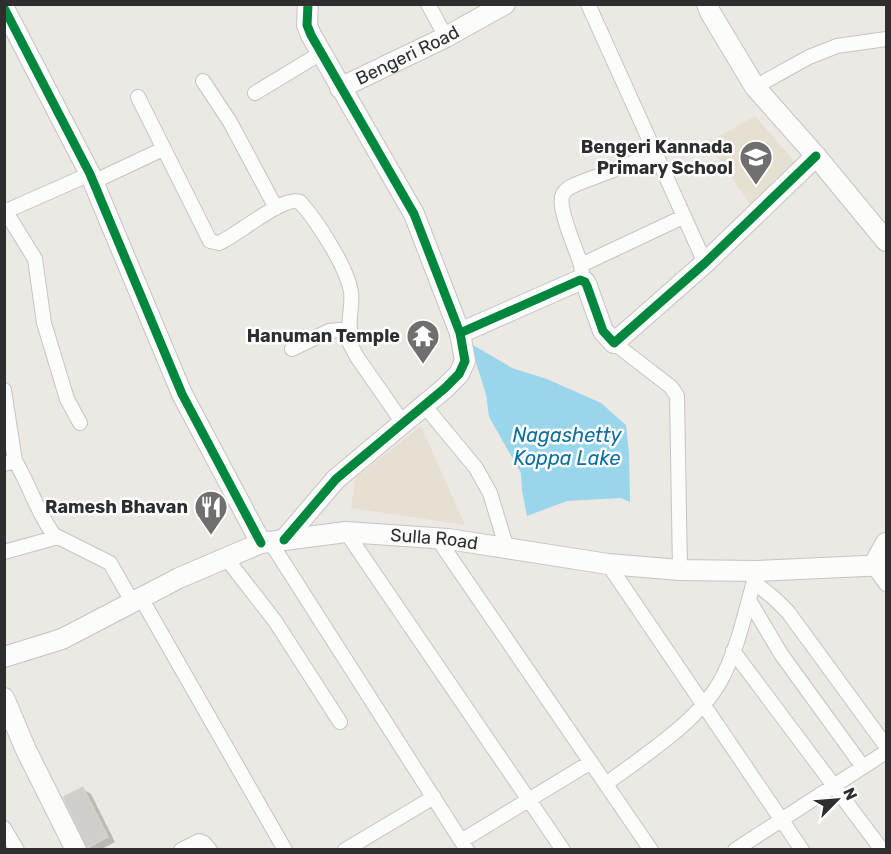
<svg xmlns="http://www.w3.org/2000/svg" width="891" height="854" font-family="Rubik,sans-serif">
<style>
.education{fill:#e6e0d3}
.water{fill:#99d6ec}
.shadow{fill:#0003}
.building{fill:#d1cecb;stroke:#d7d4d0;stroke-width:1.5}
.lines{fill:none;stroke-linecap:round;stroke-linejoin:round}
.street-casing{stroke:#c5c4c5;stroke-width:16}
.secondary-casing{stroke:#c5c4c5;stroke-width:22}
.street{stroke:#fcfcfb;stroke-width:14}
.secondary{stroke:#fcfcfb;stroke-width:20}
.cycleway-casing{stroke:#fff;stroke-width:13}
.cycleway{stroke:#00873e;stroke-width:9}
.labels{text-anchor:middle;stroke-width:5;stroke-linejoin:round;paint-order:stroke}
.street-label{font-size:18px;fill:#2e2e2e;stroke:#fff}
.poi-label{font-size:18px;font-weight:bold;fill:#2e2e2e;stroke:#fff;text-anchor:end}
.water-label{font-size:20px;font-style:italic;fill:#0d6fa3;stroke:#fff}
</style>
<rect width="100%" height="100%" fill="#ece8e4"/>
<path class="education" d="M755,116L795,162L755,211L707,143Z
M421,426L465,525L351,508L355,478Z"/>
<path class="water" d="M473,345L512,368L547,379L601,403L626,425L629,453L630,502L621,498L567,501L527,516L522,491L521,473L489,417L486,394L477,366Z"/>
<path class="shadow" d="M83,789L91,794L115,842L100,850H93L89,847Z"/>
<path class="building" d="M83,787L108,837L87,848L63,797Z"/>
<g class="lines">
<g class="street-casing">
<path id="street" d="M428,4L446,37
M588,4L705,263
M203,81L230,122L276,208
M755,87L809,57L837,46L886,39
M255,93L321,53
M138,97L210,241L219,243C238,235 283,195 300,202C317,221 347,267 351,292C353,305 348,317 350,329
M93,182L163,149
M4,209L35,259L44,323L67,399L80,423
M4,212L90,174
M581,265C577,251 556,206 563,194C566,188 573,186 579,183L656,154
M582,273L581,265L683,217
M614,343L671,387L677,396L680,570
M292,349L329,331L350,329L347,338L357,357L403,423
M4,390L15,461L4,464
M423,404L476,468L490,493L507,549
M15,461C30,485 37,513 54,535L110,563L133,603
M346,532L563,850
M437,538L651,850
M271,543L467,850
M4,552L58,537
M226,558L275,621L340,722
M608,564L802,850
M873,566L886,584
M754,582L775,599L788,612L886,746
M141,598L285,850
M749,600L781,654L863,767
M733,651L882,850
M606,784C643,756 699,721 721,680C739,647 746,607 757,571
M4,828L17,850
M461,841L591,762
M181,850L199,841L204,843L210,850
M345,850L434,797
M735,850L886,752"/>
</g>
<g class="secondary-casing">
<g id="secondary">
<path d="M707,4L710,12L755,87L816,156L886,241"/>
<path d="M4,8L90,174L182,394L261,543"/>
<path id="s1" d="M340,88L446,37L505,4"/>
<path d="M460,333L580,280L585,282L587,286L603,331L614,343L705,263L816,156"/>
<path d="M284,540L336,479L445,388L459,374L465,361L460,333L414,214L311,35L307,25L308,4"/>
<path d="M873,566L886,543"/>
<path id="s2" d="M4,657L62,639L179,578L261,543L346,532L448,539L608,564L680,570L757,571L886,565"/>
<path d="M4,698L26,750L76,850"/>
</g>
</g>
<use href="#street" class="street"/>
<use href="#secondary" class="secondary"/>
<g class="cycleway-casing">
<path id="cycleway" d="M4,8L90,174L182,394L261,543
M460,333L580,280L585,282L587,286L603,331L614,343L705,263L816,156
M284,540L336,479L445,388L459,374L465,361L460,333L414,214L311,35L307,25L308,4"/>
</g>
<use href="#cycleway" class="cycleway"/>
</g>
<defs>
<g id="school-pin" transform="scale(1.725)"><path d="M0 17L-7.5 6A9.5 9.5 0 1 1 7.5 6Z" fill="#706f6e" stroke="#fff"/><path d="M0-5L7-2L0 1L-7-2ZM-4 1L0 2.5L4 1V4Q0 6-4 4Z" fill="#fff"/></g>
<g id="temple-pin" transform="scale(1.725)"><path d="M0 17L-7.5 6A9.5 9.5 0 1 1 7.5 6Z" fill="#706f6e" stroke="#fff"/><path d="M0-6L5-2H3V0L6.5 2.5H4V6H1.5V3h-3V6H-4V2.5H-6.5L-3 0V-2H-5Z" fill="#fff"/></g>
<g id="restaurant-pin" transform="scale(1.725)"><path d="M0 17L-7.5 6A9.5 9.5 0 1 1 7.5 6Z" fill="#706f6e" stroke="#fff"/><path d="M-5-6h1v4h1v-4h1v4h1v-4h1v5L-1.5 .5V6h-2V.5L-5-1ZM5-6V6H3V1.5H1.5Q1.5-4 5-6Z" fill="#fff"/></g>
</defs>
<g fill-rule="evenodd">
<use href="#school-pin" x="756" y="157"/>
<use href="#temple-pin" x="423" y="336"/>
<use href="#restaurant-pin" x="211" y="507"/>
</g>
<g class="labels">
<g class="street-label">
<text dy="6" stroke="none"><textPath href="#s1" startOffset="75">Bengeri Road</textPath></text>
<text dy="6" stroke="none"><textPath href="#s2" startOffset="456">Sulla Road</textPath></text>
</g>
<g class="poi-label">
<text x="733" y="153">Bengeri Kannada<tspan x="733" dy="21">Primary School</tspan></text>
<text x="400" y="342">Hanuman Temple</text>
<text x="188" y="513">Ramesh Bhavan</text>
</g>
<g class="water-label">
<text x="567" y="442">Nagashetty<tspan x="567" dy="23">Koppa Lake</tspan></text>
</g>
</g>
<rect width="891" height="854" fill="none" stroke="#2e2e2e" stroke-width="12"/>
<g transform="translate(837 800) rotate(65)" stroke="#ffffff" stroke-width="4.5" paint-order="stroke">
<path d="M0-4.5L10 22L0 15L-10 22Z" fill="#2e2e2e"/>
<text y="-9" font-size="16" font-weight="bold" text-anchor="middle" fill="#2e2e2e">N</text>
</g>
</svg>
